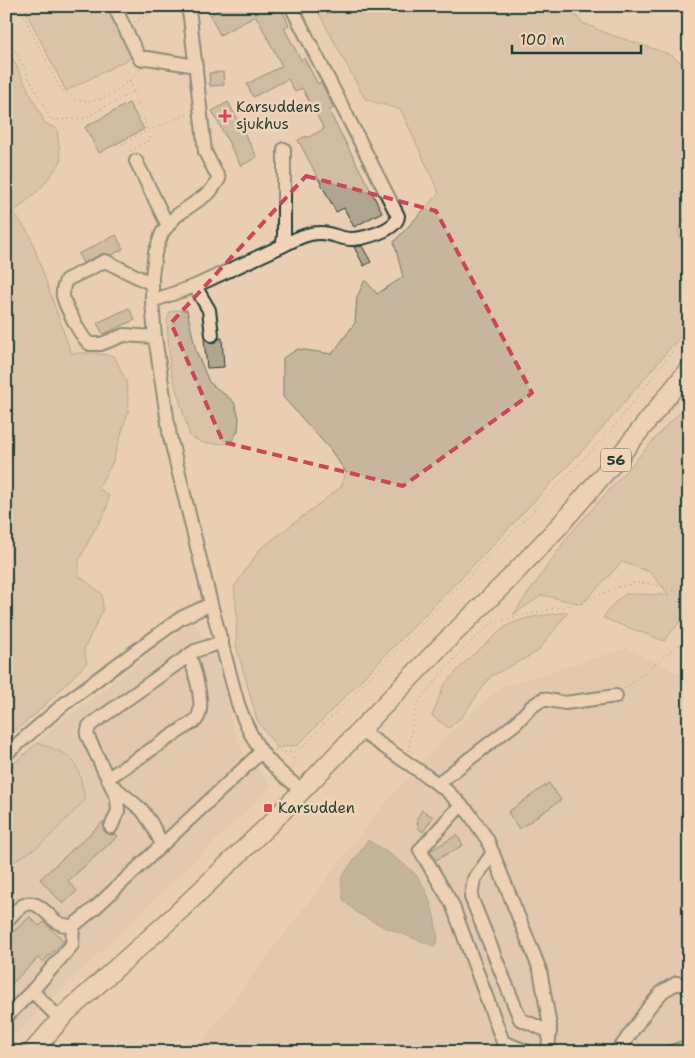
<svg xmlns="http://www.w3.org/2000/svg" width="695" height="1058" font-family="'Shantell Sans',sans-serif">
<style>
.built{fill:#d8c2a8}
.green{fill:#c7b69d;stroke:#737a68}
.water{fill:#989480;stroke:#687162}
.building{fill:#b1a590;stroke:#1f3d34}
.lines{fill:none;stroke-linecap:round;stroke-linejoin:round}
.minor-casing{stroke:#1f3d34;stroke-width:16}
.highway-casing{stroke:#1f3d34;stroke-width:21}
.path{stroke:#1f3d34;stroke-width:1;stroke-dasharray:1 4;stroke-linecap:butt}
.minor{stroke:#f1d4b8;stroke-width:12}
.highway{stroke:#f1d4b8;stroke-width:18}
.marked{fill:none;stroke:#c84859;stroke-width:4;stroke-dasharray:10 6;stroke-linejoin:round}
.poi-dot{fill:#d1495b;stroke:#f1d4b8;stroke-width:2}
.labels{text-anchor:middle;stroke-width:5;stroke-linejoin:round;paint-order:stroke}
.shield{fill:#f1d4b8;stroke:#5e6a5c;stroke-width:1}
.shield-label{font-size:14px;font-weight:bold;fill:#1f3d34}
.poi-label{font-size:15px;fill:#1f3d34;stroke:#f1d4b8;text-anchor:start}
</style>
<rect width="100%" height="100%" fill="#e9ceb3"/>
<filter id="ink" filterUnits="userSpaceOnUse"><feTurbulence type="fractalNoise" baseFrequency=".02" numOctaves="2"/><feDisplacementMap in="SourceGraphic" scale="10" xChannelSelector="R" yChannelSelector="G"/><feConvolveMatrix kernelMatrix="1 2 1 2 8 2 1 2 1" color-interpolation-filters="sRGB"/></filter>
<g filter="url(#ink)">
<path class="built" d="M193,621L203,639L192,643L198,658L216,656L235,734L244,753L231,766L244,780L256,768L272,786L45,1005L6,1044V884L8,882L6,877V769L53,728Z
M627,648L689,679V1052H194L379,810L443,739L501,687Z"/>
<path class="green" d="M23,6H111L136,55L66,91Z
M315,6H569L581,22L606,33L669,54L689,68V212L678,231L689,266V326L594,438L487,551L298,745L277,748L257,720L236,645L237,616L234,587L260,549L341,487L346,472L329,448L283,397V358L298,349L332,354L355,323L357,297L365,280L377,294L403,277L394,242L439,193L401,110L365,99Z
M6,45L45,123L57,129L61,162L41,188L14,212L30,235L71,353H94L114,356L126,380L129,409L112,464L98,488L109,496L106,511L91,536L79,561V576L102,594L103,610L84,649L87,663L38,712L6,738Z
M177,310H187L196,351L209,382L234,402L239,417L238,431L230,444L203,443L190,436L170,368L167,321L170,312Z
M689,404V611L664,641L603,618L612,605L625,594L669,595L650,572L622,562L582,604L542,595L513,615L569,535L667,425Z
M568,612L537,652L490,677L462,717L449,728L432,716L444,685L466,661L504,628C521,616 548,615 568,612Z
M37,743C49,747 65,751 73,761C80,770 83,789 85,800L50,836L36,848L6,866V771Z"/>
<path class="water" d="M368,840C382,849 397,858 410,869C429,885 435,916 438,940L434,946L384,927L357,913L343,900L341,878Z"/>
<path class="building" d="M227,6H280L289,25L284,28L301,60L304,58L318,84L321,82L334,108L329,111L382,212L354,227L344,208L336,212L298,140L306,136L307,138L324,129L302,88L295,92L288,79L253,97L247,84L282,66L256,16L220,35L210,15Z
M223,72L224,85L210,86L209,73Z
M228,102L257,157L241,166L212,111Z
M129,103L144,129L99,153L85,127Z
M116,235L123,249L112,255L102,254L83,263L78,254Z
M362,246L371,262L364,266L354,247Z
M129,308L135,320L103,334L97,323Z
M220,338H222L224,367L207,368L204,339L212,343L217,341Z
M549,783L561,800L519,829L508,812Z
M422,810L433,817L423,832L418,828L419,826L417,824L418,821L416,820Z
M104,821L103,828L105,832L111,835L115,834L118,836L68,881L77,891L63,904L40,879Z
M457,835L463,845L436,860L430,851Z
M30,917L39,926L44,922L64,941L43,962L38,958L6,989V929L9,928L13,932Z"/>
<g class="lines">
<g class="minor-casing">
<path id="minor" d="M114,6L140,59L147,58L196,66
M187,6L190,17L205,152L219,179L210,192L176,216L162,233L155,253L152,276V301L155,337L170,437L211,604L238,704C253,746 267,764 303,791
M136,161L168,226
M282,246C294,240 306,233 319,233C331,232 341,240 353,239C365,238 397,230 398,216L291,6
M152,284L105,261L66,280C64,285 62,290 63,296C65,305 82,340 90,344H101L124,335L155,337
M195,286L209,310L212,335
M152,301L195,286L282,246L284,237V149
M361,731L428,777L447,791L469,813L487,839L540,970L550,1026L548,1052
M6,754L64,704L103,675L181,618L211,604
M108,778L196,720C207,707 194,672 190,655
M437,784L516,723L531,707L543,699L565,703L616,696
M114,787L142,810L151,823L162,844
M461,805L420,850L452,904L503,1042L528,1052
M111,827L118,811L117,798L89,739L87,735L89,726L195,651L222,642
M493,853L474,879L471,897L520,1019L550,1032
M6,921C12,916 17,908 24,905C37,898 48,916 57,922C62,925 67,926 73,926
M32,991L61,1020
M6,1017L32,991L72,945L73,926L96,907L261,752
M615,1052L621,1047L649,1007L663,991L677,983L689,987
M672,1052L689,1046"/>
</g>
<g class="highway-casing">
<path id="highway" d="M32,1052L67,1012L172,918L272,822L438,649L505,583L560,525L622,453L689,369"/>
</g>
<path class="path" d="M19,6C28,25 37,43 47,62C52,72 56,84 64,92C89,115 123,90 140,69
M134,22L162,6
M6,33L51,120L84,118L133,92
M130,81L151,140L130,151L131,153
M122,144L149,130L189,114
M624,689L689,636
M275,750C298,759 307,743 321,727L609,433L689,330
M409,751L414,713L420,699L464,648L485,629L497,621L566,606L594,597L619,587L634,583H645L665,587L689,596
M292,769L294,754"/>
<use href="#minor" class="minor"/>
<use href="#highway" class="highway"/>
</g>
</g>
<path d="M0 0H695V1058H0ZM306,176L436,211L532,393L403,486L223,442L171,323Z" fill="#e9ceb3" fill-opacity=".55" fill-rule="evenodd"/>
<path class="marked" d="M306,176L436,211L532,393L403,486L223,442L171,323Z"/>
<g class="poi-dot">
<path d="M222.5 108.5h5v5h5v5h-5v5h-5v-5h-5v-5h5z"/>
<rect x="263" y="803" width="10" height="10" rx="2.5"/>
</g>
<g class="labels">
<rect class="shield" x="601" y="448.5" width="30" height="23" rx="4"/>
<g class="shield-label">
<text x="616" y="465">56</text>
</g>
<g class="poi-label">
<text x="236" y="112">Karsuddens<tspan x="236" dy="17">sjukhus</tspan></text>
<text x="278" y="813">Karsudden</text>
</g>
</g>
<rect width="695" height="1058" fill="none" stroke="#f1d4b8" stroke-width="25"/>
<rect x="12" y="12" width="670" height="1033" fill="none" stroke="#1f3d34" stroke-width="2" filter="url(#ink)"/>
<path d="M512 45v8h129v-8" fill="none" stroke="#1f3d34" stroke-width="2.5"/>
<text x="520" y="45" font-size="15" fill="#1f3d34" stroke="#f1d4b8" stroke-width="4" paint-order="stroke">100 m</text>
</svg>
